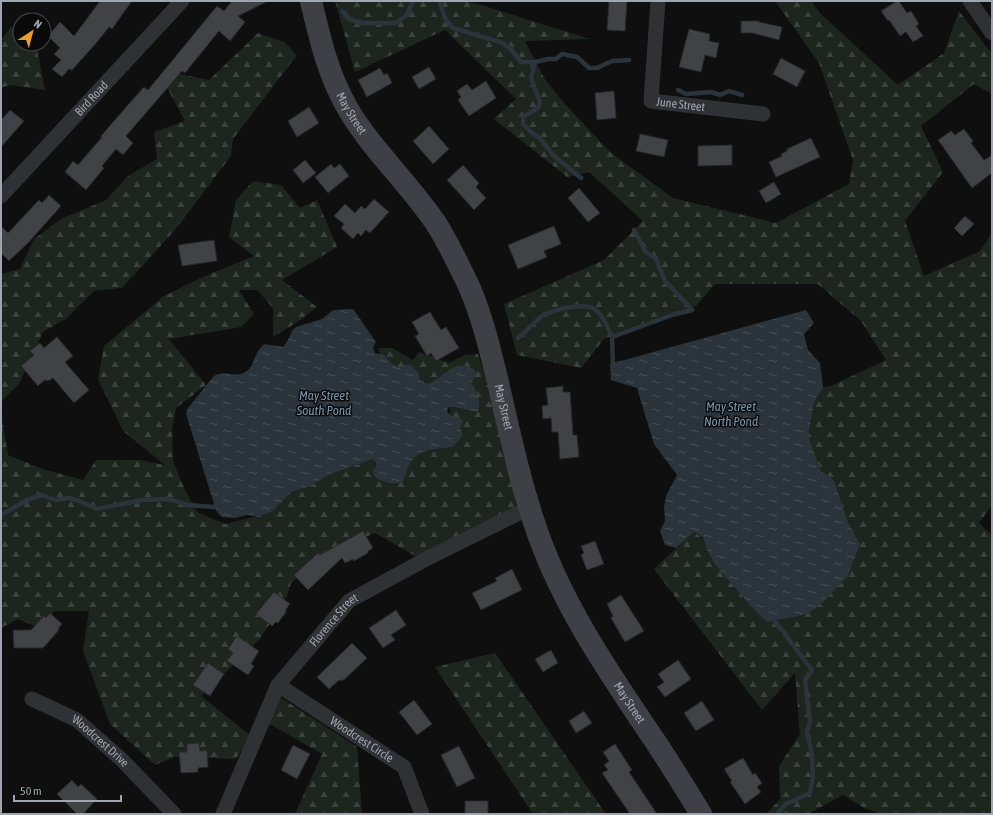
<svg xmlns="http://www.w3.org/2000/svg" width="993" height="815" font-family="'Asap Condensed',sans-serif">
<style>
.forest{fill:url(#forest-firs)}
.water{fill:url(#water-ripples)}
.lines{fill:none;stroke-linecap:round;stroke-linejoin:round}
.stream{stroke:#2b343a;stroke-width:4.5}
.building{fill:#404246;stroke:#29292c}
.street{stroke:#303135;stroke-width:15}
.secondary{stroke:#3e4045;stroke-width:22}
.labels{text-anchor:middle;stroke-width:3;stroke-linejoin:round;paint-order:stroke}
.street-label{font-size:12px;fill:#a0a6b1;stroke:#0a0a0b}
.water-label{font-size:13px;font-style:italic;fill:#7896ab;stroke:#0a0a0b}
</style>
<defs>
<pattern id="forest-firs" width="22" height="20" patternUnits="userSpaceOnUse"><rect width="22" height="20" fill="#1e241e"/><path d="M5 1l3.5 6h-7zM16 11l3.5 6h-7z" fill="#3b413c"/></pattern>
<pattern id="water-ripples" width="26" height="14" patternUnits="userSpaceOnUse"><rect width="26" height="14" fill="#2b343a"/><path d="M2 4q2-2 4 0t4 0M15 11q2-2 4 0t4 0" fill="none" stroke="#464e54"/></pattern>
</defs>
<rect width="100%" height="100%" fill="#0f0f10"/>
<path class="forest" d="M335,1H464L478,4L590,39L525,41L544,78L564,103L610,152L673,198L776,223L849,184L853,160L819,63L775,1H811L820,13L898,85L944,53L959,11L992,54V94L974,84L921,126L943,172L905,221L924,276L980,251L992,233V505L979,523L992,535V814H882L864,808L843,795L808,814H766L780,799L779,766L800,734L795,673L762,710L654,569L694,532L703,539L707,550L714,563L754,610L767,622L860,544L848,522L834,480L821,471L808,436L814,403L823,387L831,386L886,360L861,321L818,284H715L696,306L604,339L581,368L517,355L504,304L604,260L643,221L589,172L567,177L494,119L516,99L445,30L355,72Z
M11,26L20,33V44H36L45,90L10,85L1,88V41Z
M258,33L284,42L297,55L233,139L231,156L175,230L122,288L94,291L67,318L43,332L19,384L1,402V274L20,269L34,239L61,219L106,200L128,176L157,159L154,132L185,121L164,82L174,73L209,80Z
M253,181L281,185L300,208L317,200L337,247L282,280L317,307L299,321L273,337V308L257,290H239L254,314L241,327L169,339L206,385L176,408L172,429L173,461L185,490L197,512L225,524L267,514L273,511L291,492L308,487L331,474L373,459L375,464L403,482C405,474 407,465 413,458C420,449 442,449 453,447L448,433L451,397L427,400L382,359L378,348H392L413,360L419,352L449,363L465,355L478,354L495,408L502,451L519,501L501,527L417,557L375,533L347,545L314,565L291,583L287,596L260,639L201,696L251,736L236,759L174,757L155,765L110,724L83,651L89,611H54L40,628L18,619L1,628V412L8,455L43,469L83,480L96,460H140L165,465L123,431L98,379L104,346L164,296L203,277L254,256L229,237L236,200Z
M495,653L606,814H533L435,667Z
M280,697L357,747L362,814H295L322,754L268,723Z"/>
<path class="water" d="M348,309H353L356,313L376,342L373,348L375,353L384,355L391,363L401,368L406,364L411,365L419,374V379L424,383L429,384C442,377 454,361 469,367C473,369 475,369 477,373L471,383C478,393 481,400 478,411C468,412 460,406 449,407L447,410C449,416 453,417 459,417L463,421L460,428L463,435L453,447C422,451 412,449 403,482C392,485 381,483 373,474V469L378,467L373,459L331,474L308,487L291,492L273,511L267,514L259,516L247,515L235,518L222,517L217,512L215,507L187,417L186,413L188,408L214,376C224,370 236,378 245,372C253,368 254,358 258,351C260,349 262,346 264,344L283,347L288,340L292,331L296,327L322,319L333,310Z
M806,310L814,323L804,334L808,350L820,363L823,387L814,403L808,436L821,471L834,480L848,522L860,544L847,577L825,600L808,614L767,622L754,610L714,563L707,550L703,538L694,532L676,548L665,545L660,531L665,521L664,508L666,496L677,475L654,444L637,388L611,380L610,364Z"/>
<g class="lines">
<path class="stream" d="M439,1L446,20L453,28L500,42L510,48L521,62H535L531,78L540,102L538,108L523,117V124L531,132L540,138L553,155L581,178
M342,11L349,19L362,23H396L407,15L413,1
M535,62L548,59H556L562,54L577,57L589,68H597L612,61L629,60
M678,90L686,94L711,92L720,95L729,91L742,95
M518,338C528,331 534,321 544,315C556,309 584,302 596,310C604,316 608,329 612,337
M618,365L613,364L612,337L672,315L692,310L665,281L656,259L645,251L634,230
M1,515L27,500L42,495L56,500L70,498L79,501L97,509L142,500L169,499L187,505L215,507
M772,615L775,621L812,670L805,680L810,721L807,732L812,754L813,777L810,793L786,804L777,814"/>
</g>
<path class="building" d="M100,1H132L112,29L109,27L98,41L72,70L69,69L62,77L52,69L61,60L54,54L60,48L48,36L60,22L74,36Z
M232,1H268L238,16L245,22L230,41L219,31L185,73L182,71L126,136L133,143L123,155L116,149L102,166L104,168L86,190L65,172L73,161L78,165L102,137L101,136L127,106L144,87L148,90L217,6L224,11Z
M609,1H627L625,31L607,30Z
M897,1H899L907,13L911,11L919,24L916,26L923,36L913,42L906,32L900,36L889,20L888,21L881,11Z
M741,21H759V22L782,27L779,40L752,33H741Z
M689,29L710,34L709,41L719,43L716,58L705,55L701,72L679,67Z
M781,58L805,71L797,87L773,74Z
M429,67L436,79L419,89L412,77Z
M380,68L384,75L387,73L392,83L367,97L358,80Z
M486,81L496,98L469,116L458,100L461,97L457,91L467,84L472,90Z
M614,91L616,118L597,120L595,93Z
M309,107L319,123L297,137L288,121Z
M10,110L24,121L1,147V120Z
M429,126L449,149L433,164L413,141Z
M964,129L973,141L971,143L984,160L992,155V173L972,188L938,140L951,131L955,135Z
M640,134L668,140L664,157L636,151Z
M811,138L820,157L776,177L769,162L782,156L781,154L787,151V149Z
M732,145V165L698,166V146Z
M305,160L316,173L303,183L293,170Z
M331,164L334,168L340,164L349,176L328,193L315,177Z
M463,165L479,183L476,187L486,198L474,210L447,180Z
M774,182L781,194L766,203L759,191Z
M579,188L600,213L588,222L568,198Z
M49,195L61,206L28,243L9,261L1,253V226L8,233L39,200L42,203Z
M374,199L389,212L370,233L366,230L361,236L358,233L353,239L341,228L344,224L334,216L345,204L355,213L361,206L365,209Z
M965,216L974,224L962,236L954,228Z
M554,226L561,244L544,251L547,257L518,269L508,245Z
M214,240L217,261L182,266L178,245Z
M430,312L441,330L446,327L459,348L436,361L431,353L427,356L415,336L419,334L412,322Z
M57,337L73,356L65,362L89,390L74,403L53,378L48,381L45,380L38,386L21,366L34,355L30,351L40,343L44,348Z
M563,386V392H570L573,435H577L579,457L560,459L558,432H552L551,418L543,419L542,406L548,405L546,388Z
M363,531L373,548L368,551V553L354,561L353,559L345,563L342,558L308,590L294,575L318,553L320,555Z
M595,541L604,564L587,570L581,555L584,553L581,546Z
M512,569L522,590L481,610L472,593L497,581L495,578Z
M274,592L290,604L286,609V612L278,623L276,622L272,626L256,614Z
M621,595L644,631L625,642L611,618L613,616L607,604Z
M396,610L406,625L391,635L395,640L383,648L369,628Z
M50,613L62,624L58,629L59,630L43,648H14L13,630H31L44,616L46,618Z
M237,636L259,651L251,664L254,666L248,675L227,661L233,653L228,649Z
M352,643L367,658L344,680H342L340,681L339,680L329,689L317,677Z
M551,650L558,663L543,672L535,659Z
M678,660L691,679L665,697L657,687L664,682L658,674Z
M208,663L224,674L210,696L193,685Z
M414,700L432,724L417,735L399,712Z
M702,701L714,720L696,731L684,713Z
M584,711L592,723L576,733L569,721Z
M199,743L200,751L207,750L208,767L198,768V772L181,773L179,752H187V744Z
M615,744L632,770L629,772L657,814H630L602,773L608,770L604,765L609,761L603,752Z
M293,745L310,754L297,779L281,770Z
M459,746L475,778L457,787L441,755Z
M743,758L753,775L755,773L762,783L757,787L761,792L745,804L730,782L732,781L724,769Z
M72,780L78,787L81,784L97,799L83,814H77L57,794Z
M465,801H488V814H465Z"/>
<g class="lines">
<g class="street">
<path id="s1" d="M658,1L651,101L763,114"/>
<path d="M970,1L992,33"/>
<path id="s2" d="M1,196L182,1"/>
<path id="s3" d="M278,685L404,767L422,814"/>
<path id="s4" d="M32,699L77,720L122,760L174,814"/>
<path id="s5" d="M223,814L278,685L349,601L428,558L529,508"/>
</g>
<path class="secondary" id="s6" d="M311,1C320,39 328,75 348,109C372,150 408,182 435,222C447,240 457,262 467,282C481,312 489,346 497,378C509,430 520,483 538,534C565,610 612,677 657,744C672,767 687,791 701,814"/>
</g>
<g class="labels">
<g class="street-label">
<text dy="4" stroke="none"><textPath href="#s2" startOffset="133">Bird Road</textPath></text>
<text dy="4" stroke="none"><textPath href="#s1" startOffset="130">June Street</textPath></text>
<text dy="4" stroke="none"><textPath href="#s6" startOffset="120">May Street</textPath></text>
<text dy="4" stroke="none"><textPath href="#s6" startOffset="456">May Street</textPath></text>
<text dy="4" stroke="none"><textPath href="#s5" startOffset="226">Florence Street</textPath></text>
<text dy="4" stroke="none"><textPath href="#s6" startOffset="780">May Street</textPath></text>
<text dy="4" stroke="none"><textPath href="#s3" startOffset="100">Woodcrest Circle</textPath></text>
<text dy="4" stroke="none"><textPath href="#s4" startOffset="81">Woodcrest Drive</textPath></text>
</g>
<g class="water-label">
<text x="324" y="400">May Street<tspan x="324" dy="15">South Pond</tspan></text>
<text x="731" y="411">May Street<tspan x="731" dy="15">North Pond</tspan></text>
</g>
</g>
<rect width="993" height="815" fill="none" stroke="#a0a6b1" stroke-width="4"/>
<g transform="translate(32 32) rotate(36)"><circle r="19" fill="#0a0a0b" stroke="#46484d"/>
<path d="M0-3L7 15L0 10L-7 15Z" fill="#ea9f2d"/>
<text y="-6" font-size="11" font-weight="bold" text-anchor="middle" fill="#a0a6b1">N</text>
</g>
<path d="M14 795v6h107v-6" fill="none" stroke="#a0a6b1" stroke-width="2"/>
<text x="20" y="795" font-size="12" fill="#a0a6b1" stroke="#0a0a0b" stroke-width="3" paint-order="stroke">50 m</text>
</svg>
